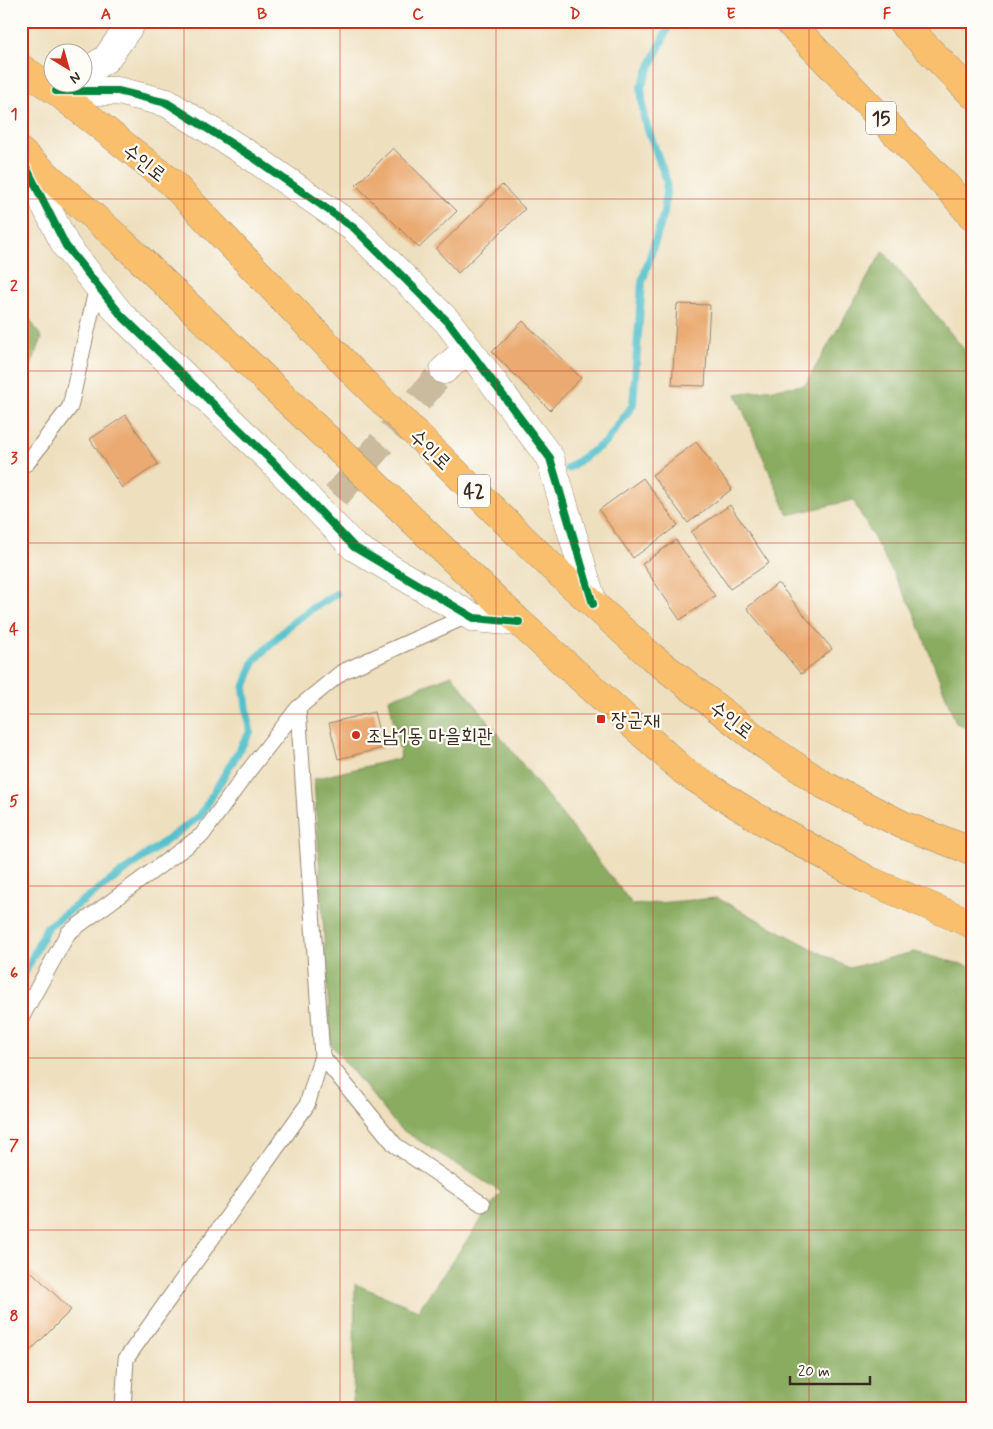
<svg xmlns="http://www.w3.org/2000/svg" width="993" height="1429" font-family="Mynerve,'Poor Story',sans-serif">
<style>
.forest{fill:#89ac61;stroke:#626b40}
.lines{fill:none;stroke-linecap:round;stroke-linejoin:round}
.stream{stroke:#53c0cb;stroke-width:8}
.building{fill:#eaaa71}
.minor-tunnel{stroke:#cabb9e;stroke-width:28;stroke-dasharray:28 14;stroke-linecap:butt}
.service-casing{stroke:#94846e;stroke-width:17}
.minor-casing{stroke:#94846e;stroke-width:29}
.primary-casing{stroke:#94846e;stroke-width:29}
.motorway-casing{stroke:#94846e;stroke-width:29}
.service{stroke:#fff;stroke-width:15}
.minor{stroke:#fff;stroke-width:28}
.primary{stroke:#f9bf6d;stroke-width:28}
.motorway{stroke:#f9bf6d;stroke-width:28}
.cycleway-casing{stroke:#fdfcf7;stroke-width:11}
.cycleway{stroke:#00873e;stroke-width:8}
.grid{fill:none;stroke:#c8321e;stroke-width:1;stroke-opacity:0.55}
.poi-dot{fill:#c8321e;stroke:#fdfcf7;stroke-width:2}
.labels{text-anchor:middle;stroke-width:4.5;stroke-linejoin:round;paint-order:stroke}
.shield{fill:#fdfcf7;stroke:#75695f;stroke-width:1}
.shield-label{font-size:19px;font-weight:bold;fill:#3b2a1e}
.street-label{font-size:20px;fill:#3b2a1e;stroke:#fdfcf7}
.poi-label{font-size:20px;fill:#3b2a1e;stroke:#fdfcf7;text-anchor:start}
.neatline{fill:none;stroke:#c8321e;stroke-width:2}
.grid-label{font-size:16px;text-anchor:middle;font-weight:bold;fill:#c8321e}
</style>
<rect width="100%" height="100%" fill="#fdfcf7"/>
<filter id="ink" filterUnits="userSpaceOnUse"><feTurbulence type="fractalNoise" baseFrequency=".02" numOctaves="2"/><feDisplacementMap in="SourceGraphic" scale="10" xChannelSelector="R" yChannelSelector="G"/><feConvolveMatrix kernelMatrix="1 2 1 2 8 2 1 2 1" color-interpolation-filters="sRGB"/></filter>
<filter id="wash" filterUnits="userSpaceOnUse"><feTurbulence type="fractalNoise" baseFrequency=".0096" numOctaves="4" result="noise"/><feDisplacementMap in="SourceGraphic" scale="20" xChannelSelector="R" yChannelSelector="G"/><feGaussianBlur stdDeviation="1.12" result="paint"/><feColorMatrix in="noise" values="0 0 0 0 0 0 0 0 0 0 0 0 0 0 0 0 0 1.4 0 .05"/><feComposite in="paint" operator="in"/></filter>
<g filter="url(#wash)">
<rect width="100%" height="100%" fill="#eedfbe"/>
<path class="forest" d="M883,251L972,359V730L956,723L913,610L853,500L788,515L736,394L805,385Z
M21,306L42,338L21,391Z
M452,675L633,905L717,898L849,968L914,952L972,967V1408H353L355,1284L418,1310L501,1192L399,1128L331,1045L314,779L401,758L389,699Z"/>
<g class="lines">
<path class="stream" d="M568,468L606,442L633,405L642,282L664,213L667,182L644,118L641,87L671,21
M21,981L47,927L200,816L250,732L244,688L254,661L291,624L311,609L336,594"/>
</g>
<g id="blocks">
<path class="building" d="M393,148L457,211L419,248L356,185Z
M502,185L525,209L458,273L436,249Z
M677,304L710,305L705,386L672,385Z
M523,321L581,378L550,410L492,352Z
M126,415L158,464L122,488L90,439Z
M696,442L732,489L688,523L652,475Z
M643,478L678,525L633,558L599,510Z
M730,505L769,563L730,589L691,532Z
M676,540L715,596L680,620L642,564Z
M778,583L832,649L801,674L747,608Z
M374,712L383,748L338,759L329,723Z
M32,1272L71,1310L21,1360V1282Z"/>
</g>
</g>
<g filter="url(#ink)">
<use href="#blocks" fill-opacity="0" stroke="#94846e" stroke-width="1"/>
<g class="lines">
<path class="minor-tunnel" d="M336,496L444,370"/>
<g class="service-casing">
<path id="service" d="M21,466L27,463L70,407L97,286
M21,1018L68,933L202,835L246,774L298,708L342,672L469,615
M322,1056L395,1145L482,1204
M123,1408L126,1359L307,1105L322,1056L298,708"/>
</g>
<g class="minor-casing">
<path id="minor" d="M82,74L106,59L133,21
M56,91H118L167,103L254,158L354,228L448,322L550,458L593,604
M21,157L66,246L121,315L273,462L354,547L474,618L519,622
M444,370L468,349"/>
</g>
<g class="primary-casing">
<path id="primary" d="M21,68L56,91L171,182L359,378L550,565L652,657L767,747L824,785L903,825L972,851
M21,152L122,242L519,622L685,772L756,817L868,880L972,924"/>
</g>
<g class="motorway-casing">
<path id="motorway" d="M788,21L952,192L972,216
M901,21L972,94"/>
</g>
<use href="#service" class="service"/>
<use href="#minor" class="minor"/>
<use href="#primary" class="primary"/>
<use href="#motorway" class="motorway"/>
<g class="cycleway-casing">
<path id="cycleway" d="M56,91H118L167,103L254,158L354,228L448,322L550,458L593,604
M21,157L66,246L121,315L273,462L354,547L474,618L519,622"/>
</g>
<use href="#cycleway" class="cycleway"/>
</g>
</g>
<path class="grid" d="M184,21V1408M340,21V1408M496,21V1408M653,21V1408M809,21V1408M21,199H972M21,371H972M21,543H972M21,714H972M21,886H972M21,1058H972M21,1230H972"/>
<g class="poi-dot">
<rect x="596" y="714" width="10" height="10" rx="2.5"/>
<circle cx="356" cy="735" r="5"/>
</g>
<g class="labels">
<g class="shield">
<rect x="866" y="101.5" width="30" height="33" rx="4"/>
<rect x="458" y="474.5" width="32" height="33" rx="4"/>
</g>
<g class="shield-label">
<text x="881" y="125">15</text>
<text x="474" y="498">42</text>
</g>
<g class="street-label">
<text transform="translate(145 162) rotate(38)" y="7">수인로</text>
<text transform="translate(431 449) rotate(44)" y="7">수인로</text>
<text transform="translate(732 719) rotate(38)" y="7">수인로</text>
</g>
<g class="poi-label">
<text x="611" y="726">장군재</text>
<text x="366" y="742">조남1동 마을회관</text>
</g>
</g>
<rect width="993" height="1429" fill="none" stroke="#fdfcf7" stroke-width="55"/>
<g transform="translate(68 68) rotate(143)"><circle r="24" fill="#fdfcf7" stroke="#afa8a0"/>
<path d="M0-4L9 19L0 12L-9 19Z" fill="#c8321e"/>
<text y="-8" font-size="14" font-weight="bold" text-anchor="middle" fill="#3b2a1e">N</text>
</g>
<path d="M790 1376v8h80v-8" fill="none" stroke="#3b2a1e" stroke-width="2.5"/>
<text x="798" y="1376" font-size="15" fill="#3b2a1e" stroke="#fdfcf7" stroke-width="4" paint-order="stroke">20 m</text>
<rect x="28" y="28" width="938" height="1374" class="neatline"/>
<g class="grid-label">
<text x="106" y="19">A</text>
<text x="262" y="19">B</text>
<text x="418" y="19">C</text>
<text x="575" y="19">D</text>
<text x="731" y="19">E</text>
<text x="887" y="19">F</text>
<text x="14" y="119">1</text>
<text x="14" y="291">2</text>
<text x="14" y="463">3</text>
<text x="14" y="634">4</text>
<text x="14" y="806">5</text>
<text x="14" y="978">6</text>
<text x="14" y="1150">7</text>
<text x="14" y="1321">8</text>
</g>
</svg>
